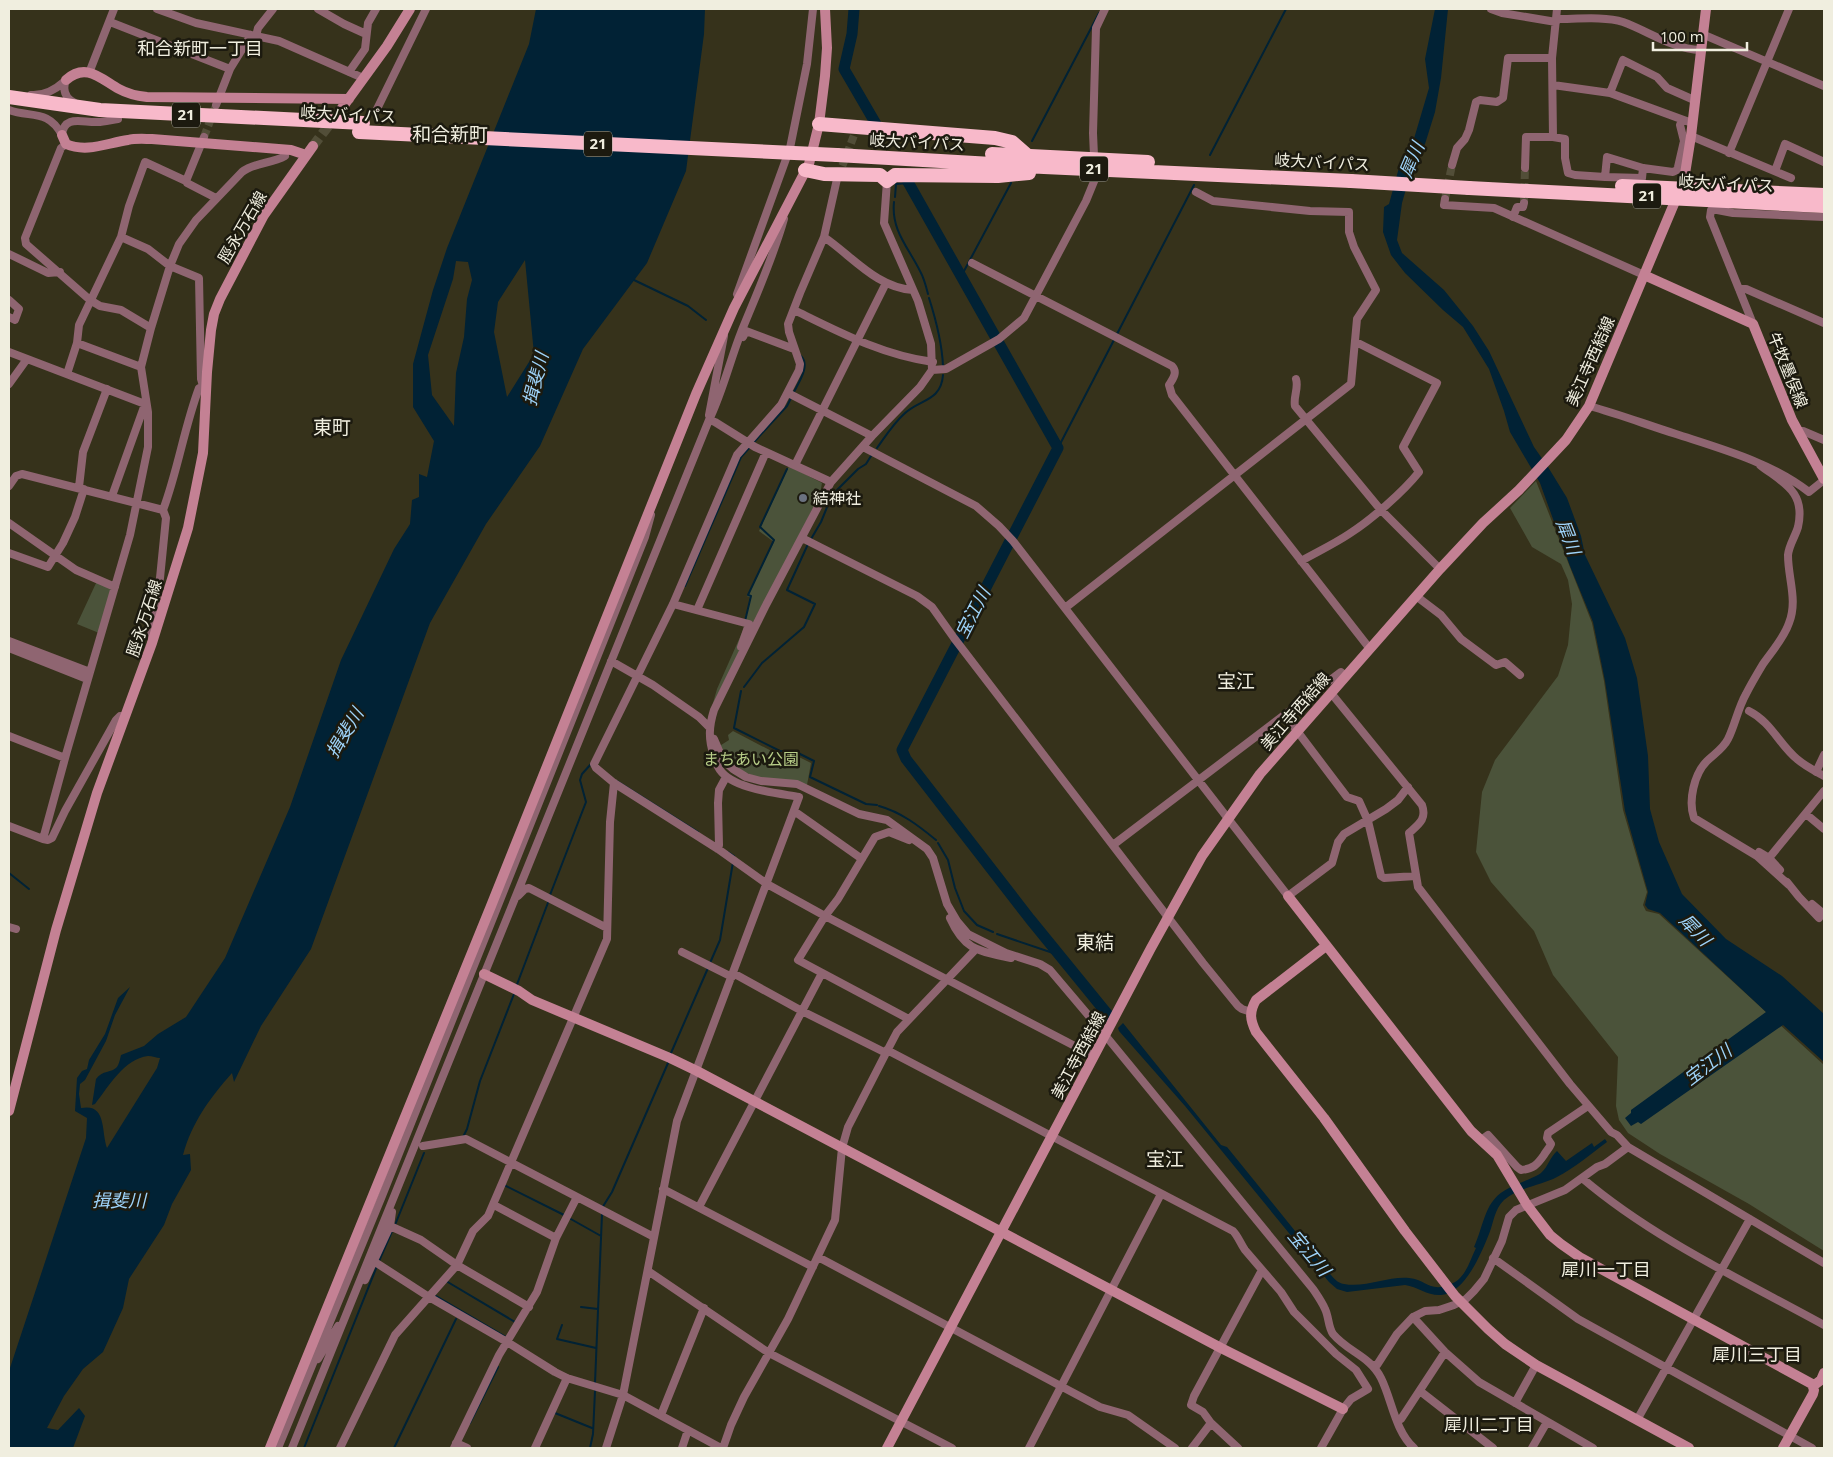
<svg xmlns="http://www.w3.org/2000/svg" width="1833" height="1457" font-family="'Open Sans','Noto Sans JP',sans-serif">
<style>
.green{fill:#4b533a}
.water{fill:#012235;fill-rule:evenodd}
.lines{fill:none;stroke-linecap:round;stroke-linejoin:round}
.stream{stroke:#012235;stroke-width:2}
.river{stroke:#012235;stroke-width:11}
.street-tunnel{stroke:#524e38;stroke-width:8;stroke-dasharray:8 4;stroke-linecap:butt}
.secondary-tunnel{stroke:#524e38;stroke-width:10;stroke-dasharray:10 5;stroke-linecap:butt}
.street{stroke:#8f6571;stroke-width:8}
.secondary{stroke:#c48194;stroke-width:10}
.highway{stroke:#f8b9ca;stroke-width:14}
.highway-bridge{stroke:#f8b9ca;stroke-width:14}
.worship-dot{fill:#6b7280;stroke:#1c1a0f;stroke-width:2}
.labels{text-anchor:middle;stroke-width:5;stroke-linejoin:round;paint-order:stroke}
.shield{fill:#1c1a0f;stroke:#b0aea1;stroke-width:1}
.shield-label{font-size:15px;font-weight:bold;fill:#f0eedf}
.street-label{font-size:16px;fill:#f0eedf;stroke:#1c1a0f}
.poi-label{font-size:16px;fill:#f0eedf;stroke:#1c1a0f;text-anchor:start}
.park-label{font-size:16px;fill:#b8ce88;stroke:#1c1a0f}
.neighbourhood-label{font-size:18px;fill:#f0eedf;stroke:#1c1a0f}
.water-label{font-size:18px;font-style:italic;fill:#9ed3f9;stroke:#1c1a0f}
.quarter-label{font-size:19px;fill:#f0eedf;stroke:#1c1a0f}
</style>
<rect width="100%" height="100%" fill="#36321b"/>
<path class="green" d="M789,466L822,483L820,494L711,710L717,689L744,628V621L751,598L747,596L774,542L759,531Z
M1536,481L1592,623L1604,681L1623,810L1647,892L1643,905L1646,911L1659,914L1824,1065V1251L1749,1204L1660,1154L1628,1133L1619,1120L1616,1106L1618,1057L1553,975L1534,931L1491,882L1476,852L1482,792L1495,760L1558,676L1568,645L1572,604L1568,580L1561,564L1532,547L1510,508Z
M97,581L113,588L99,633L77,624Z
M733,731L781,756L799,757L811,763L807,785L761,779L734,768L718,747L729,740L728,735Z"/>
<path class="water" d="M536,9H705L704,34L686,171L647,263L583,349L540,446L486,524L430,623L311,949L261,1026L234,1082L232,1073C210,1098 192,1122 183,1155L190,1154L191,1170L172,1204L164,1225L129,1279L123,1308L103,1352L83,1369L64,1396L47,1428L58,1430L79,1408L85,1416L73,1448H9V1371L86,1138L87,1118L75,1111L77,1078L82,1071L87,1069L89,1060L105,1034L118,998L130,987L115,1015L106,1041L85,1080L80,1084L79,1094L81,1108C107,1103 101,1131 107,1148L157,1068L160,1058C157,1058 152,1056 148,1056C124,1059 109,1086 95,1104L92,1105L96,1079C102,1070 112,1073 117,1067C119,1064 120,1059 121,1055L144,1046L158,1034L186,1017L225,958L290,807L341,660L394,549L410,524L412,500L419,497V474L427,477L434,441L413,407V364L433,290L447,248L529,44ZM525,260L534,354L507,397L494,332L498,302ZM456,261L468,262L472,280L467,299L464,337L456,373L454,426L432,395L428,355L453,279Z
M1435,9H1448L1441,78L1435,112L1425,144L1414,161L1402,203L1397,240L1402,253L1444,290L1473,326L1489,351L1534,447L1548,467L1567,498L1581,536L1585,555L1625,638L1637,678L1648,756L1650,809L1659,842L1682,894L1726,939L1782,976L1824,1014V1062L1783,1025L1641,1124L1638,1122L1631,1126L1625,1118L1631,1113V1110L1766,1012L1660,913L1648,909L1645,905L1648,892L1625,811L1605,681L1593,622L1570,566L1540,483L1510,432L1504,411L1489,369L1463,327L1443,310L1405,273L1391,255L1383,232L1384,207L1389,204L1400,164L1413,142L1429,88L1425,59Z
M1123,1023L1221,1145L1227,1147L1329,1273C1334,1278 1337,1283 1344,1284C1366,1288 1388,1276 1409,1278C1428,1280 1430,1294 1453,1283C1466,1277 1470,1260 1476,1248L1474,1247C1485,1223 1484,1200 1509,1188C1517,1183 1535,1178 1541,1173C1548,1167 1550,1157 1557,1151L1566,1161L1592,1143L1594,1147L1605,1139L1607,1142C1591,1154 1574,1168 1557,1177C1540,1186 1519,1187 1504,1200C1494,1210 1494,1222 1489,1234C1481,1254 1465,1293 1441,1295C1428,1296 1418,1287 1405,1285L1347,1292L1337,1289L1329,1282L1185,1106L1119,1031L1118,1028Z"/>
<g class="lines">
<path class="stream" d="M9,10V9
M1032,141L1099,13
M1210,155L1286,9
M895,197L896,184L909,183
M894,202C891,230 908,247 920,271C924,278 926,286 928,294
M960,274L964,271L1011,183
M634,280L688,306L706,320
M929,298C936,320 942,342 943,366
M1117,334L1194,185
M793,394C798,383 811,366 801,356
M754,442L787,406L791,398
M877,448C885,437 893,424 904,414C919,399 941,402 943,375
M1058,448L1115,338
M811,539L821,522L832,495L858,469L866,464L871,456
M685,586L741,457L751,446
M745,621L751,596L748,595L774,540L760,527L787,469
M744,687L762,663L804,627L815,604L787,590L808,544
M741,691L734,728L780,751L798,753L814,761L810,777L866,804L877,805
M617,781L698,832
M879,806C901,812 919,826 936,840
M938,843L948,860L955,888L964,911L977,925L993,932
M728,852L734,856
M9,873L29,889
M550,895L586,802L580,780L582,774L591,764
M997,934L1059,955
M710,963L720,940L733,862
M516,987L549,900
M671,1053L708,968
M463,1137L467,1129L480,1081L514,994
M504,1185L564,1215
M602,1208L612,1192L668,1063
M569,1218L601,1236
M395,1225L424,1153
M379,1261L393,1229
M446,1281L515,1322
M436,1296L506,1337
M581,1307L598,1309
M562,1325L557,1339L596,1348
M595,1383L602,1214
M555,1413L592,1428
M470,1423L498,1367
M304,1448L377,1266
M394,1448L456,1319
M590,1448L593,1434L595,1391"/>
<path class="river" d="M854,9L852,34L844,69L876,124
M908,182L1058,448L902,750L906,759L1030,919L1109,1016"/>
<path class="street-tunnel" d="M204,137L216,105
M838,177L858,125
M1445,199L1452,165
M1524,203L1525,168"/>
<path class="secondary-tunnel" d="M313,146L342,108"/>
<path class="street" d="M157,9L196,23L279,41L363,78
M318,9L344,24L366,34
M1491,9L1502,13L1556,22
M1557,9L1552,58L1553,137L1565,139V158L1568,173L1575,175L1605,177L1607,157L1643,168L1673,172L1677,170L1678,167L1684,141L1680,125L1682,120
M1557,19C1576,19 1605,16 1623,22C1648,31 1673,49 1700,50
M110,22L230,69
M1702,34L1824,86
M256,36L258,28L273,9
M349,72L365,49L368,23L376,9
M89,73L114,9
M66,80C62,90 65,98 75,103
M1553,85L1610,93L1692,123
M1610,93L1623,60L1657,77L1667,88L1694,100
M31,95C44,96 55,90 65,81
M216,105L230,69L251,35
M377,109L426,9
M9,110C31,118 48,109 62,135
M62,135C64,114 83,123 98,122C104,122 111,120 118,119
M1691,136L1791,178
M66,144L61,148L25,238L26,244L90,300L100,306L121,310L151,328
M1729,153L1789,9
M1452,165L1457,148L1465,139L1469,130L1476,102L1480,100L1497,102L1503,98L1508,58H1552
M1525,168L1526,137H1553
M1775,171L1785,144L1824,162
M1605,177L1642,178L1643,168
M837,179L824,237L800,293L788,324L789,332L800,364L799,370L781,405L737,455L673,604L594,764L596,768L614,783L718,849L767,884L825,916L1094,1056
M186,181L187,183L216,198
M1445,199L1444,205L1494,208L1644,275
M1513,217L1517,207H1523L1524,203
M121,237L148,249L170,266L199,278L201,379L203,386
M824,237C852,256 877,288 913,290
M9,254L48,273L60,272
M972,263L1172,366C1178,372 1173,379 1169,385L1172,395L1370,649
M1739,289H1746L1824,323
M737,294L790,148L807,64L813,9
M9,300L19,309L15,320L9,317
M794,310C839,332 882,355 933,362
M1753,324L1710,217L1711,210L1712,209L1733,213L1824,217
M743,337L746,331L794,349
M77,343L141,367
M9,352L145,404
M932,370L946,369L999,339L1024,318L1086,201L1095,179L1093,133L1096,28L1105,9
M67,374L77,343L79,325L121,237L129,206L145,162L186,181L204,137
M1296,379C1299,388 1293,397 1295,406L1380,509L1440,569
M9,384L27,359
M788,393L872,436
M1589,406C1619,414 1647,425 1676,434C1722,449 1770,462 1809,492L1824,480
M709,415L724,336
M709,420L715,422L755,447L831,482
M1799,431H1803L1824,440
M863,447L976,506L999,526L1013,541L1288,896L1332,863L1338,842L1344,834L1386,809L1398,800L1408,787
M795,465L886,283
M1760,465C1783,483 1806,491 1798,527C1795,537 1789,545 1788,555C1788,579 1798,600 1789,623C1784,638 1772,651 1763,664C1757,674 1751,684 1746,694C1738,708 1735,725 1728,739C1723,749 1714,754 1707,761C1694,774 1688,801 1694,818L1757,856L1789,885
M9,486L16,476L22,474L163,510
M79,487L83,452L107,389
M112,496L145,404
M9,523L76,570L115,587
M802,538L917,596L932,607L954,638L1203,963L1238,1006L1242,1009L1251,1012
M9,553L48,567L63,543L75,517L84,489
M1301,561C1317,552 1334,544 1349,534C1371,520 1403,492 1419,472L1403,447L1437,383L1356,342
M1416,596L1441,615L1461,639L1496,665L1505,662L1520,675
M673,604L749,624L741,647
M1065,608L1351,384L1357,319L1376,290L1354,247L1349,232V212L1310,211L1213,201L1196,192
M697,610L766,452
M152,639L151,628L160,578L166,518L163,510C178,470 184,428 199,388L206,386
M9,641L90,672
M9,648L87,679
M611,661L653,685L699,717L710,728
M1331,693L1422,805C1427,819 1419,824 1409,833L1418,887L1570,1084L1611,1132L1617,1135L1628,1147L1824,1263
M1749,711C1771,722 1779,744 1797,759C1805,766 1815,771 1824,776
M1285,715L1347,797L1359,801L1368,821L1381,876L1384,878L1416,876
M9,736L65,758
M714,739L723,760L733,769L746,777L761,781L797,784L859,814L887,820L927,849L933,858L947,904L957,921L968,934L1006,953L1040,964L1050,970L1105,1035L1313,1289C1317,1295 1322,1302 1325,1309C1329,1317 1328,1327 1333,1334C1348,1352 1370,1356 1381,1378C1392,1400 1395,1431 1414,1448
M1816,772L1824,755
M794,811L862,859
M1806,814L1824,829
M9,826L43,839L48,840L52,838L65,811L116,720L120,716L125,717
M43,839L67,751L130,535L148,447V412L141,367L151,328L170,266L179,244L196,220L242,172C255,162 271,164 285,156
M1113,845L1341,672L1346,676
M718,849L719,845L718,803L719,790L726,777
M1759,852L1769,858L1780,870
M1769,858L1824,791
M1787,882L1799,897L1819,918
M518,896L525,889L529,888L607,928
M1812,904L1824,914
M950,918C965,951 979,951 1011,958
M9,927L16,929
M682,952L732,977
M733,973L802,1011L886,1053
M908,1020L905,1017L798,960L825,916L838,899L875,837L889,832L909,840
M887,1050L1233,1231C1238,1236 1240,1243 1245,1250L1281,1292L1294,1312L1336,1354L1356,1370L1368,1389L1351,1399L1343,1409L1321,1448
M1481,1140L1488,1135L1517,1167L1521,1170C1533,1169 1537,1165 1544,1155C1546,1151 1549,1149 1551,1144L1547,1138L1548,1133L1588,1106
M423,1146L466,1139L654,1237
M1582,1178C1652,1238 1744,1281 1824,1325
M663,1189L813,1267
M494,1205L556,1238
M699,1207L822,973
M392,1212L390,1226L421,1240L457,1265L529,1307
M818,1257L1100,1407L1128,1415L1175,1448
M1493,1258L1578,1319L1812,1448
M375,1262L429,1297L507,1342L555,1372L567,1378L623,1395L721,1448
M648,1271L769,1353L952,1448
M365,1280L390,1226
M1413,1317L1445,1352L1479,1382L1593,1448
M318,1359L338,1326
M1373,1365H1377L1397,1334L1413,1317L1425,1311L1439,1310L1454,1305L1466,1299L1474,1291L1484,1279L1502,1241L1509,1217L1516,1210L1565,1190L1597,1167L1605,1164L1628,1147
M1420,1391L1493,1448
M1515,1403L1536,1365
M661,1415L704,1308
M1397,1420L1401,1419L1445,1352
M1637,1420L1750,1219
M1211,1423L1238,1448
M456,1443L467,1448
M278,1448L382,1196L645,537L651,515
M292,1448L709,420C723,391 730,360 742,330C757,293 773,258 784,219
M340,1448L395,1335L457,1265L473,1231L488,1216L607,939L610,822L614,783
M454,1448L499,1355L537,1292L556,1238L577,1197
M535,1448L567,1378
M606,1448L623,1395L677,1121L799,797C777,793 733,789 720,770C717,766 715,760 714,756C708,739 709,726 714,710L765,607L831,482L872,436L920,387L932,370L931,344L918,301L884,223L887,181
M682,1448L688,1430
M723,1448L731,1425L744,1397L788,1319L835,1220L842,1148L848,1127L886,1053L897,1032L975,950
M1029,1448L1161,1194
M1192,1448L1211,1423L1203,1412L1191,1405L1194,1396L1262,1270
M1532,1448L1547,1422"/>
<path class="secondary" d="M66,80C86,62 101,79 119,89C128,94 137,96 147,97L349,99
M342,108L387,46L410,9
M62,135L66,144C87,153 107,143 128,140C136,138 145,139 152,139L291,150L306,155
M1644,275L1753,324L1792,420L1824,479
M1288,896L1471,1131L1497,1155L1527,1205L1550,1235L1561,1244L1581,1258L1812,1384L1814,1390L1813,1394L1783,1448
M1326,946L1256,1000C1249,1012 1250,1020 1256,1032L1324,1118L1405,1231L1455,1296L1488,1329L1505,1344L1536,1365L1689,1448
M484,974L519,991L532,1000L670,1058L697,1071L1221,1348L1343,1409
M9,1111L56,930L97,793L152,643L188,528L203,453L207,372L211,330L214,314L220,299L264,215L313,146
M1813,1386L1821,1380L1824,1373
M270,1448L491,906L696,394L734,308L809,164L819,124L825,76L827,48L825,9
M887,1448L1151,948L1202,856L1260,774L1440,569L1483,523L1519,490L1566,440L1589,406L1684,180L1691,136L1706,9"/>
<path class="highway" d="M9,97L100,110L363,123
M819,124L995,138L1012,142L1028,156
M992,154L1148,162
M837,155L1044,167L1351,181
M805,170L824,174L880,175L887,181L895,175L998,176L1029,173
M1622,186L1824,195
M1469,188L1824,206"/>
<path class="highway-bridge" d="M359,132L837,155
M1351,181L1469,188"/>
</g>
<circle class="worship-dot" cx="803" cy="498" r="5"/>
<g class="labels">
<g class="shield">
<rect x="172" y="102.5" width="28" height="25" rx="4"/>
<rect x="584" y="131.5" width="28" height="25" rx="4"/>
<rect x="1080" y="156.5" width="28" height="25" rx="4"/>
<rect x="1633" y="183.5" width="28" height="25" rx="4"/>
</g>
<g class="shield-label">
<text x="186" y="120">21</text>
<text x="598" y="149">21</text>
<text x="1094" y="174">21</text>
<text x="1647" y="201">21</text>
</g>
<g class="street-label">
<text transform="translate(348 114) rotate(3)" y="6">岐大バイパス</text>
<text transform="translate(917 142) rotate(3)" y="6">岐大バイパス</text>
<text transform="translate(1322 162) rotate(3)" y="6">岐大バイパス</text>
<text transform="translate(1726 183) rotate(3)" y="6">岐大バイパス</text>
<text transform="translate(242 227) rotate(-60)" y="6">脛永万石線</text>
<text transform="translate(1590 361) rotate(-66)" y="6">美江寺西結線</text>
<text transform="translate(1788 370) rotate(68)" y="6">牛牧墨俣線</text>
<text transform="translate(144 618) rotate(-72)" y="6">脛永万石線</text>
<text transform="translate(1295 711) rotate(-49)" y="6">美江寺西結線</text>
<text transform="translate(1078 1055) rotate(-62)" y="6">美江寺西結線</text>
</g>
<g class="poi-label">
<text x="813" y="504">結神社</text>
</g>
<g class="park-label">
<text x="751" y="765">まちあい公園</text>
</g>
<g class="neighbourhood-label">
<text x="200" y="55">和合新町一丁目</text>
<text x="1606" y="1276">犀川一丁目</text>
<text x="1757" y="1361">犀川三丁目</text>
<text x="1489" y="1431">犀川二丁目</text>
</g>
<g class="water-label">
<text transform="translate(1412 160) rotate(-67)" y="6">犀川</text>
<text transform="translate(536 379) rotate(-76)" y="6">揖斐川</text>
<text transform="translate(1568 537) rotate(69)" y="6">犀川</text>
<text transform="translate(973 613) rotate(-63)" y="6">宝江川</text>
<text transform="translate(345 733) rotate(-59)" y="6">揖斐川</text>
<text transform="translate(1695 930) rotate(46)" y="6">犀川</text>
<text transform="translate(1708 1065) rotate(-37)" y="6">宝江川</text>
<text x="119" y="1207">揖斐川</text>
<text transform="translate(1309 1253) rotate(50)" y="6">宝江川</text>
</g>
<g class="quarter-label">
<text x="450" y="141">和合新町</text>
<text x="332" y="434">東町</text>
<text x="1236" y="688">宝江</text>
<text x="1095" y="949">東結</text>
<text x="1165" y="1166">宝江</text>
</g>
</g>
<rect width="1833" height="1457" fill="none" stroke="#f0eedf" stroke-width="20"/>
<path d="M1653 42v8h94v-8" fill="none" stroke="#f0eedf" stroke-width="2.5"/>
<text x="1660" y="42" font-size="15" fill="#f0eedf" stroke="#1c1a0f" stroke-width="4" paint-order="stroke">100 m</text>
</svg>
